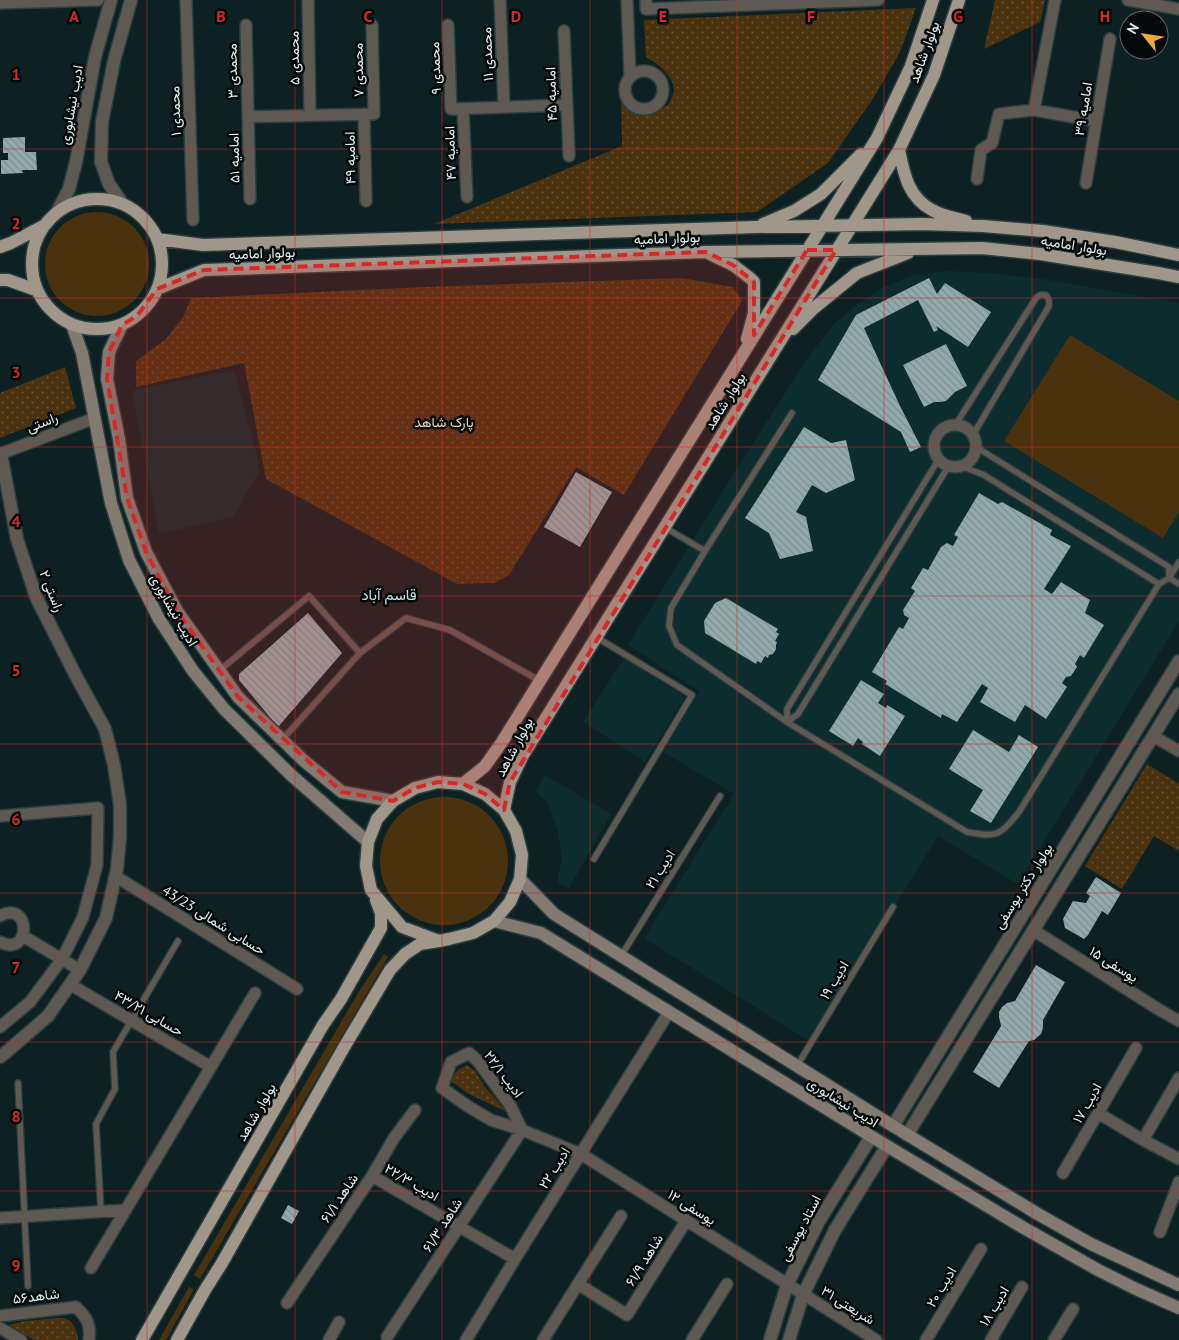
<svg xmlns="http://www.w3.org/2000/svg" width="1179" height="1340" font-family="'PT Sans',Vazirmatn,sans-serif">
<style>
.built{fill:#0d2c2d}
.green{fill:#4a320f}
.park{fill:url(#park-dots)}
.building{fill:url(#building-back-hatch)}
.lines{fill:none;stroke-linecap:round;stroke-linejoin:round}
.service-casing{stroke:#2c3e3f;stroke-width:8}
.minor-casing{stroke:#2c3e3f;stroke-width:14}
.tertiary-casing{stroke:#2c3e3f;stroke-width:15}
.secondary-casing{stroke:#2c3e3f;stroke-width:15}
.primary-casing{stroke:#2c3e3f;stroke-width:15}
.service{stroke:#5e5953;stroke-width:5.5}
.minor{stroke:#5e5953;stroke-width:11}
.tertiary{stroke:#5e5953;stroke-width:12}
.secondary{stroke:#837b72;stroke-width:12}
.primary{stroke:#a09689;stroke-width:12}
.marked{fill:#d62828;fill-opacity:0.2;stroke:#d62828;stroke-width:4;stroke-dasharray:10 6;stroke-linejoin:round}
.grid{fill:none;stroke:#d62828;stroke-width:1;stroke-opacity:0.55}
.labels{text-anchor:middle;stroke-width:5;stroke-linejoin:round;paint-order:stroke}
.street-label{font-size:14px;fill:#e4f0f0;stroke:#030909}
.park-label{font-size:14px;fill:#f8d5a9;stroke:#030909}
.neighbourhood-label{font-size:15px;fill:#c8e0e0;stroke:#030909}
.grid-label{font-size:16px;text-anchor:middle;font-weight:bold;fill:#d62828;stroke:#030909;stroke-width:5;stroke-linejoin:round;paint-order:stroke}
</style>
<defs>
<pattern id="park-dots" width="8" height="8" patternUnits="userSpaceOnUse" patternTransform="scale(1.25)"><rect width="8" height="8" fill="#4a320f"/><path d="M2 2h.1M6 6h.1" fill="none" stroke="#645032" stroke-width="1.8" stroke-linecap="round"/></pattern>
<pattern id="building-back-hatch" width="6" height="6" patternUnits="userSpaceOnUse" patternTransform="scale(1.25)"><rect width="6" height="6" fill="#93aaaa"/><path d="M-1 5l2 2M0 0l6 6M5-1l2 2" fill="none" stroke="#7b8d8d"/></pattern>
</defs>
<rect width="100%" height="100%" fill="#0e2122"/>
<path class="built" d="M946,271L991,273L1049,280L1179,303V621L1018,884L938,836L811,1042L644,938L734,794L663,752L699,691L628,645L741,462L789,387L812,352L836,322L859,303L882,288L913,275Z
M234,370L258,459L259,473L233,517L159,534L134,402V390Z
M624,658L685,697L645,762L583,722Z
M545,775L611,814L569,888L557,882L562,859L558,832L549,805L536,791Z"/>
<path class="green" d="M45 264a52 52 0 1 1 104 0a52 52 0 1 1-104 0Z
M1070,335L1179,401V512L1163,538L1004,441Z
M380 861a64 64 0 1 1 128 0a64 64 0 1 1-128 0Z
M384,954L388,957L200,1279L194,1275L358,993Z
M189,1287L194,1289L166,1340H159Z"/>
<path class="park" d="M995,0H1045L1040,22L984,49Z
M916,8L900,52L874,97L828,163L757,212L434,224L622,146L621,100L638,114H653L669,104C671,100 674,93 674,89C673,75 657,63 646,57L644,20Z
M682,278L733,287L742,301L624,495L576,467L509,575L495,583L457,584L266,479L244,363L136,387V361L166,339L183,317L191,298L425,287Z
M65,367L76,408L0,438V393Z
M1147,764L1179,784V851L1154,836L1122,889L1085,866Z
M467,1065L476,1072L485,1087L507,1112L467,1093L450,1080L458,1070Z
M47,1319C60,1318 69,1315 75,1328C77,1333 78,1335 78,1340H34L9,1325L25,1321Z"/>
<path class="building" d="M25,137V152H36L37,170H22L23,173L1,174V160H8V153H3V138Z
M929,278L937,294L945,283L991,312L968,347L936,326L938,330L934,332L918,300L864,328L900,406L921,447L910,452L901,432L818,380L856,315Z
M946,344L967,386L955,392L946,401L940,402H934L924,407L903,365Z
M804,427L831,443L846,440L855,480L826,493L812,485L796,512L806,517L813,551L780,559L769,533L745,518Z
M576,472L612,492L580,547L544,527Z
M979,493L998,504L1002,502L1052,530L1050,535L1071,546L1044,589L1052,594L1061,582L1090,600L1085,613L1104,625L1084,658L1080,655L1075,664L1077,667L1071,676L1066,677L1062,683L1067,687L1046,719L1025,705L1015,722L980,702L988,688L982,684L957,722L942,714L941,718L885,684L887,681L872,672L899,627L903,629L909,618L904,615L903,610L915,591L911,588L923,568L928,570L941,547L947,543L953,546L958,537L954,535Z
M726,598L778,629L776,632L779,634L775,641L777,642L776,645V649L773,654L769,655L768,658L765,656L761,663L757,661L756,664L705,633L704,621L715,603Z
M308,613L342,653L278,727L239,680V674Z
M861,680L884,694L878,703L886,708L887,705L905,716L880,756L862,744L863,742L858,738L853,746L829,731Z
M973,730L1009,752L1019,735L1038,747L991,823L970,811L983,790L949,769Z
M1096,877L1121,893L1108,915L1102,911L1088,935L1084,939L1065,928L1063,919L1073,901L1086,903L1090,896L1086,893Z
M1036,965L1065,982L1043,1020V1028L1041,1034L1034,1040L1029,1041L999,1088L973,1072L1001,1026L999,1017V1012L1002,1007L1007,1003L1015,1001Z
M288,1205L299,1211L292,1224L281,1218Z"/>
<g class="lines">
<g class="service-casing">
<path id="service" d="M792,413L705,551L671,608L669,626L677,645L787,722L967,832C998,838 1000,835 1019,812L1159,584L1169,578L1179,562
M956,424L1036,298L1040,295H1046L1049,300V306L973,435
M976,447L1169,567V578
M961,466L984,475L1159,584
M664,527L705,551
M1169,578L1179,584
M360,653L406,618L450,630L540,681
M220,670L309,596L360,653L282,740
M787,722V709L937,462L934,451
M787,722L798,714L948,467L950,466
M594,859L692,695L596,637
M621,956L720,796
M797,1066L893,907
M18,1083L28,1286
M101,1212L96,1124L115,1089L113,1052L178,941"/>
</g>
<g class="minor-casing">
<path id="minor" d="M186,0L193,220
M308,0L310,115
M500,0L504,107
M627,0L630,76
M646,0V9L878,0
M1128,0L1179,9
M0,3L98,0
M246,25L250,199
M448,25L451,109L567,105
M564,31L569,156
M625 90a19 19 0 1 1 38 0a19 19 0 1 1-38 0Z
M463,109L467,197
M1034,110L1055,0
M364,114L366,201
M248,117L374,114L372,25
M977,179L981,150L992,143L999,114L1034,110L1096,121
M1086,183L1110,39
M934 446a21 21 0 1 1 42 0a21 21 0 1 1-42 0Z
M0,454L95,418
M1153,736L1179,751
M0,816L98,808L97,865L83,917L62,959L30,1002L0,1027
M115,876L297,989
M0,916C31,899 32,958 0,942
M1033,930L1158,1009L1179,1021
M23,936L80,970
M71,985L211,1067
M1098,1113L1143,1140L1179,1078
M1143,1140L1179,1159
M1063,1173L1136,1048
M372,1176L515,1259
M0,1218L126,1210
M1160,1232L1179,1182
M91,1268L255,993
M578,1284L621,1216
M287,1303L372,1176L394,1138L415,1110
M0,1316L76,1307C87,1318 91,1324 89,1340
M0,1328L21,1340
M387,1337L522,1130L510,1105L477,1060L469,1053L451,1062L442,1088L469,1107L491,1120L522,1130L581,1154L876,1340
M329,1340L339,1322
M466,1340L515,1259L669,1012
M543,1340L578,1284L627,1315L686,1221
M692,1340L727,1284
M926,1340L981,1249
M991,1340L1022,1287
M1054,1340L1073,1309"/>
</g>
<g class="tertiary-casing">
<path id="tertiary" d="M122,203L109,184L101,162L102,122L114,61L131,0
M57,212L69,189L76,162L95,57L111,0
M0,1057L4,1054L48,1016L80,970L106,918L117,869L120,837V805L114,765L105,729L76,676L36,597L17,539L1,454
M893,1126L1179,661
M907,1135L1179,694
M770,1340L787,1285L819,1221L871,1137
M789,1340L803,1295L835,1230L887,1146"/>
</g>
<g class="secondary-casing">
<path id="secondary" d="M72,325L82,353L88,384L111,503L129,560L159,619L193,671L224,709L291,775L368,842
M122,325L109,352L107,379L119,439L127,498L146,552L177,611L238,697L303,760L342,792L393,801
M520,879L554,914L893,1126L1036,1213L1091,1244L1179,1285
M494,921L541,933L887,1146L1024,1228L1098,1270L1136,1289L1179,1308"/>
</g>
<g class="primary-casing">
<path id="primary" d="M899,150C904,174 908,197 932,210C942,216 955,218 966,221
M32 264a65 65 0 1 1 130 0a65 65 0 1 1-130 0Z
M763,224L794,211L821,194L861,154
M157,239L203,245L756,227L922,224L983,226L1043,231L1115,242L1179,255
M0,247L11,243L45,225
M710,254L733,265L750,278L754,282V313L747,339
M0,280H8L36,290
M157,289L204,270L706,252L982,248L1040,254L1158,273L1179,277
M793,329L814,308L857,273L908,253
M463,784L485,766L502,742L877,138L911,66L933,0
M504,810L510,782L523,755L899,150L934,75L959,0
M142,1340L323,1025L341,999L381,928V913L376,900
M177,1340L205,1290L222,1263L343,1049L390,970L405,954L420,944L439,941L449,939L473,933L494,921L510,902L520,879L522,855L516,831L504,810L485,794L463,784L438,782L415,788L393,801L377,819L368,842L366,866L371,890L402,927L439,941"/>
</g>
<use href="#service" class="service"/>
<use href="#minor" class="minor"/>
<use href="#tertiary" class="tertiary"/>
<use href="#secondary" class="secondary"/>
<use href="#primary" class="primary"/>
</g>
<path class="marked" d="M807,250H836L510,782L504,810L485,794L463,784L438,782L415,788L393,801L342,792L238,697L177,611L146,552L127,498L107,379L109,352L122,325L137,316L157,289L204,270L706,252L733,265L754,282V335Z"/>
<path class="grid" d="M147,0V1340M295,0V1340M442,0V1340M590,0V1340M737,0V1340M884,0V1340M1032,0V1340M0,149H1179M0,298H1179M0,447H1179M0,596H1179M0,744H1179M0,893H1179M0,1042H1179M0,1191H1179"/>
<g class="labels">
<g class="street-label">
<text transform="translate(924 52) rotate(-70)" y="5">بولوار شاهد</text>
<text transform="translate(487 54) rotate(-92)" y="5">محمدی ۱۱</text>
<text transform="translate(294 58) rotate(-91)" y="5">محمدی ۵</text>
<text transform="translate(435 68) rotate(-92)" y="5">محمدی ۹</text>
<text transform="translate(358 70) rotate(-91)" y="5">محمدی ۷</text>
<text transform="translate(232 71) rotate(-91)" y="5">محمدی ۳</text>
<text transform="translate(551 94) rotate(-92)" y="5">امامیه ۴۵</text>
<text transform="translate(71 105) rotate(-80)" y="5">ادیب نیشابوری</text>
<text transform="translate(1083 109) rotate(-81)" y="5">امامیه ۳۹</text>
<text transform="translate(175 111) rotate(-92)" y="5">محمدی ۱</text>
<text transform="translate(450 153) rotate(-92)" y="5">امامیه ۴۷</text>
<text transform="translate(234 158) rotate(-91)" y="5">امامیه ۵۱</text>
<text transform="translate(350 158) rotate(-91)" y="5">امامیه ۴۹</text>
<text transform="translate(667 238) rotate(-2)" y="5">بولوار امامیه</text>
<text transform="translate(1074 245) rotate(9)" y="5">بولوار امامیه</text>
<text transform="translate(262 253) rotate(-2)" y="5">بولوار امامیه</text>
<text transform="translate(725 401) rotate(-58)" y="5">بولوار شاهد</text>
<text transform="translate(42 422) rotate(-21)" y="5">راستی</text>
<text transform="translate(52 591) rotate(68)" y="5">راستی ۲</text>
<text transform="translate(174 610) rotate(60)" y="5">ادیب نیشابوری</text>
<text transform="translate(514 747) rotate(-62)" y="5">بولوار شاهد</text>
<text transform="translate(660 869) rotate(-58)" y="5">ادیب ۲۱</text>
<text transform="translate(1023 886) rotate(-58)" y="5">بولوار دکتر یوسفی</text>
<text transform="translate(214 920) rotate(32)" y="5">حسابی شمالی 43/23</text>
<text transform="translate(1114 964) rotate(32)" y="5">یوسفی ۱۵</text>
<text transform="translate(834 980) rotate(-59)" y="5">ادیب ۱۹</text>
<text transform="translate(149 1013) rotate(30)" y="5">حسابی ۴۳/۲۱</text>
<text transform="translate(504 1074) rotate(53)" y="5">ادیب ۲۲/۱</text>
<text transform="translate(843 1102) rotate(32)" y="5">ادیب نیشابوری</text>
<text transform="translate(1087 1103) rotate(-60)" y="5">ادیب ۱۷</text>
<text transform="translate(256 1112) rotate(-60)" y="5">بولوار شاهد</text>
<text transform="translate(554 1168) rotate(-58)" y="5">ادیب ۲۲</text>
<text transform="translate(412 1182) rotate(30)" y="5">ادیب ۲۲/۳</text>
<text transform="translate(339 1198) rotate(-56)" y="5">شاهد ۶۱/۱</text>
<text transform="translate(692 1207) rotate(32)" y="5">یوسفی ۱۲</text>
<text transform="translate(442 1225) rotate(-57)" y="5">شاهد ۶۱/۳</text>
<text transform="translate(800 1228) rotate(-62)" y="5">استاد یوسفی</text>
<text transform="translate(644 1260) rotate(-58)" y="5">شاهد ۶۱/۹</text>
<text transform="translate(941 1287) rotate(-59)" y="5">ادیب ۲۰</text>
<text transform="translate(36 1296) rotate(-7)" y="5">شاهد۵۶</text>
<text transform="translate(848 1305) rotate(32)" y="5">شریعتی ۳۱</text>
<text transform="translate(994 1306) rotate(-59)" y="5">ادیب ۱۸</text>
</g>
<g class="park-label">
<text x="444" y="427">پارک شاهد</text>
</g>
<g class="neighbourhood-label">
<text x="389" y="600">قاسم آباد</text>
</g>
</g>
<g class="grid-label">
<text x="74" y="22">A</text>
<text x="221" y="22">B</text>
<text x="368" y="22">C</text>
<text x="516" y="22">D</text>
<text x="663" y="22">E</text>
<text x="811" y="22">F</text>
<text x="958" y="22">G</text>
<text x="1105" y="22">H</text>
<text x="16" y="80">1</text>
<text x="16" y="229">2</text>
<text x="16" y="378">3</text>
<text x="16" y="527">4</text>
<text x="16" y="676">5</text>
<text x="16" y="825">6</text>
<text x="16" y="973">7</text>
<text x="16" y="1122">8</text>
<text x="16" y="1271">9</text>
</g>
<g transform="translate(1144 35) rotate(300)"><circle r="24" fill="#030909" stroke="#5d6565"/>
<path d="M0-4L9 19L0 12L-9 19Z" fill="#eea73d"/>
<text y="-8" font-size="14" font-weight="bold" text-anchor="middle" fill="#e4f0f0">N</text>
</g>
</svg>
